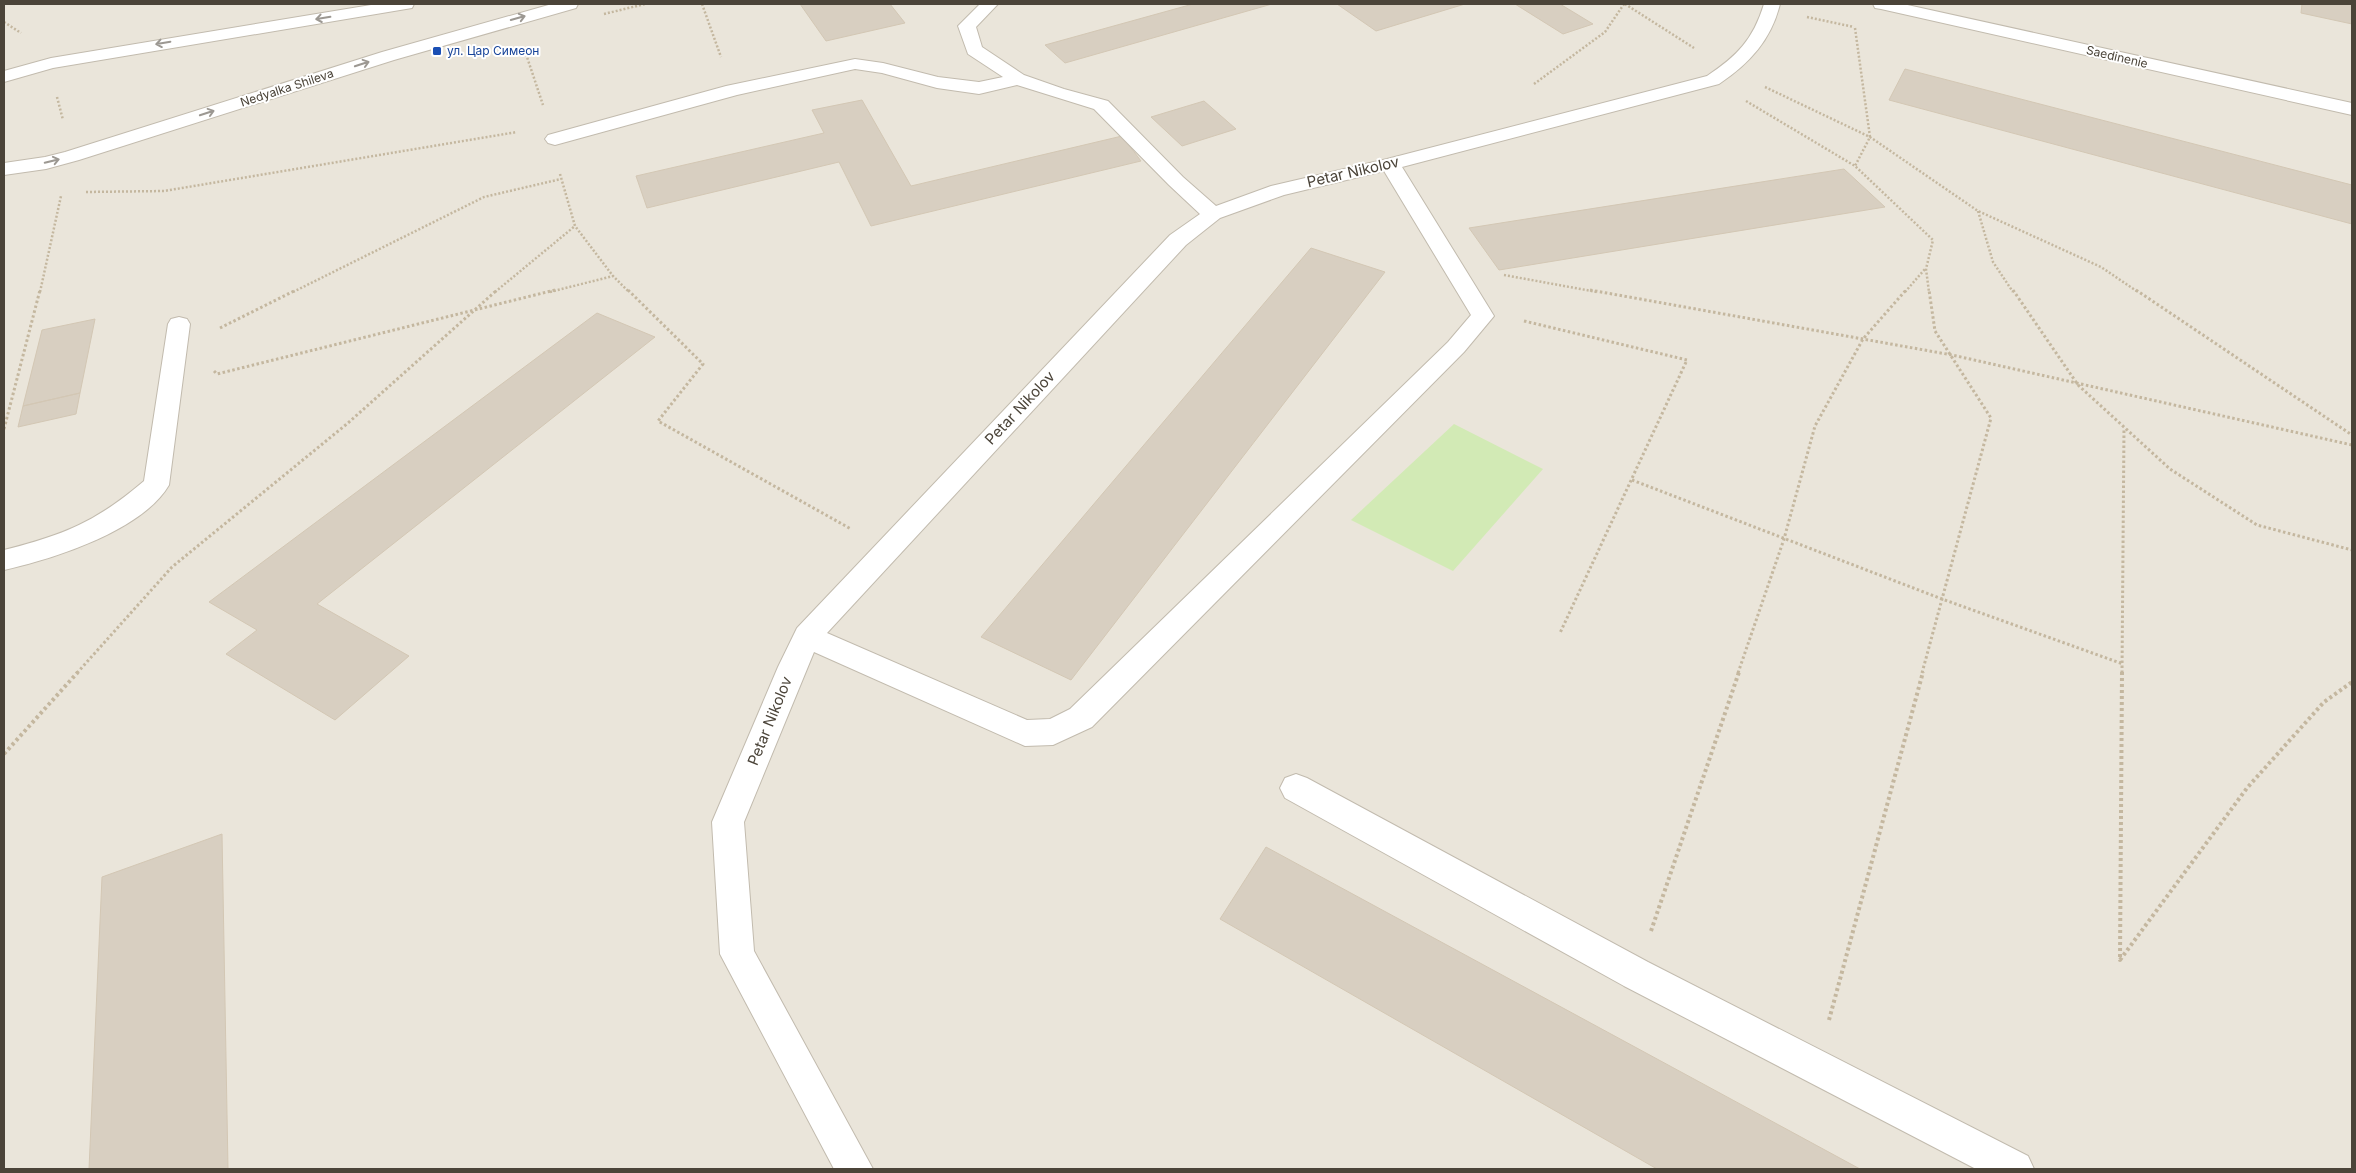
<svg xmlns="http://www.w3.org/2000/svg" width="2356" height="1173" font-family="Inter,sans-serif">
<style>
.residential{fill:#eae5da}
.green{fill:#d2eab5}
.building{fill:#d8cfc1;stroke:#d3c7b4}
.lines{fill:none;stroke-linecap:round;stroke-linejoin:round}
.minor-casing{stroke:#c2bbae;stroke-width:2}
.path-far2{stroke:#c4b79f;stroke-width:2.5;stroke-dasharray:2 2;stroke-linecap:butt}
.path-far1{stroke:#c4b79f;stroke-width:3;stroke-dasharray:2.5 2.5;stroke-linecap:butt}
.path{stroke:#c4b79f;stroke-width:4;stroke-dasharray:3 3;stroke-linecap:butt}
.minor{fill:#fff;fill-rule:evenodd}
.oneway{stroke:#9c9892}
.transit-dot{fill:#1a4fb4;stroke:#fff;stroke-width:2}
.labels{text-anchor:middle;stroke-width:4;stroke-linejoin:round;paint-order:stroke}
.far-transit-label{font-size:12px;fill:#164399;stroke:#fff;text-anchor:start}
.far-street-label{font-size:12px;fill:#4b4439;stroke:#fff}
.street-label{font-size:15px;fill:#4b4439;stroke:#fff}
</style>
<rect width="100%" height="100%" fill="#f6f3ec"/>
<path class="residential" d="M4,4H2352V1169H4Z"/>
<path class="green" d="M1454,424L1543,469L1453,571L1351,520Z"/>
<path class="building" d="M800,4H890L905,23L826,41Z
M1193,4H1272L1065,63L1045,45Z
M1337,4H1465L1376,31Z
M1515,4H1560L1593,24L1563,34Z
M2302,4H2352V24L2301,13Z
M1905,69L2352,185V224L1889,100Z
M862,100L911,186L1122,136L1141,161L871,226L839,162L647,208L636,176L824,133L812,110Z
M1204,101L1236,129L1182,146L1151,117Z
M1844,169L1885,207L1499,270L1469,228Z
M1311,248L1385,272L1071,680L981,637Z
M597,313L655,337L317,604L409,656L335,720L226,654L257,630L209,602Z
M95,319L80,393L23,406L42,330Z
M80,393L76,414L18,427L23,406Z
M222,834L228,1169H89L102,877Z
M1266,847L1860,1169H1657L1220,919Z"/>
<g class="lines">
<g class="minor-casing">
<path id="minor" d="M377,4H414L412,8L406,9L53,68L4,82V71L51,58Z
M552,4H578L576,8L394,60L79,160L46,169L4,175V163L45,157L65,152L382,52Z
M980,4H998L976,27L982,47L1024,75L1064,89L1108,101L1183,177L1216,206L1271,186L1387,159L1707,76C1737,56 1753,40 1764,4H1780C1771,40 1750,63 1719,84L1402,167L1494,316L1464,352L1092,727L1053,745L1025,746L814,652L744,822L754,951L873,1169H834L720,954L712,822L778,667L797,628L1170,235L1200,214L1169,185L1094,109L1017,85L979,94L937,88L882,73L855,69L737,95L555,145L548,143L545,139L548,135L726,86L855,59L883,63L938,77L979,82L1003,77L968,54L958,26ZM1384,171L1471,315L1448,342L1070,709L1050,719L1027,720L827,633L1186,245L1220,218L1284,195Z
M1873,4H1903L2352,103V115L1881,9L1875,8Z
M179,317L187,319L190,324L169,485C142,531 53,559 4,570V550C64,535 96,522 144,481L168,324L171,319Z
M1296,774L1307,778L1648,962L2028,1156L2034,1169H1976L1624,986L1285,798L1280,788L1285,778Z"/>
</g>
<path class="path-far2" d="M702,4L721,57
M1625,4L1694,48
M604,14L645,4
M1807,17L1854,27
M4,22L21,33
M1855,28L1870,137L1855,166
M526,54L543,105
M1534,84L1605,32L1624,4
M1765,87L1870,137L1978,211L2101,267L2138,292
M57,97L63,120
M1746,101L1855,166L1933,240L1926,269L1929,292
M560,174L575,226L613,276L629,292
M86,192L164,191L517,132
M1978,211L1993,262L2013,292
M1504,275L1597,292
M40,292L61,196
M293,292L484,197L561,179
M495,292L575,226
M550,292L613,276
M1905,292L1925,269"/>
<path class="path-far1" d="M628,290L703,364L658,421L851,529
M1590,290L1952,355L2352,445
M2013,290L2078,385L2170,469L2257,525L2352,550
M2136,290L2352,435
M1524,321L1687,360L1560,633
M220,328L296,290
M214,371L217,374L555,290
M4,429L40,290
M1632,480L1942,599L2123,664
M77,673L172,567L348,423L497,290
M1738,673L1784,539L1815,426L1863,339L1906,290
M1922,673L1991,418L1935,331L1929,290
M2122,673L2124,428"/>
<path class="path" d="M2122,672L2120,960L2247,788L2324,702L2352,682
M4,754L78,672
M1651,931L1739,672
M1829,1020L1923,672"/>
<use href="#minor" class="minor"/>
</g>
<defs><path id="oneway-shaft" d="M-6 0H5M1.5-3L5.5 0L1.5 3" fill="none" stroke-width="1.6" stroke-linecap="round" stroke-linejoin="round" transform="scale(1.25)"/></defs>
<g class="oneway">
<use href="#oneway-shaft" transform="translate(323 18) rotate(171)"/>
<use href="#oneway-shaft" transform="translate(518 18) rotate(-16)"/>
<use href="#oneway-shaft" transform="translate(163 43) rotate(170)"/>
<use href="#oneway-shaft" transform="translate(362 64) rotate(-18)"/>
<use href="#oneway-shaft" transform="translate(207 113) rotate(-18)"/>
<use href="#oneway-shaft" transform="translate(52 161) rotate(-14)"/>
</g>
<rect class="transit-dot" x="432" y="46" width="10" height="10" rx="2.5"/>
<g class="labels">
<g class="far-transit-label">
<text x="447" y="55">ул. Цар Симеон</text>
</g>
<g class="far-street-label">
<text transform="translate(2117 57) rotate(13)" y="4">Saedinenie</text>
<text transform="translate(287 88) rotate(-18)" y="4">Nedyalka Shileva</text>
</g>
<g class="street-label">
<text transform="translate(1353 172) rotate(-13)" y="5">Petar Nikolov</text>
<text transform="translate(1020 408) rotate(-47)" y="5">Petar Nikolov</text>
<text transform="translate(770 721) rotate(-68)" y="5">Petar Nikolov</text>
</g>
</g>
<rect width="2356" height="1173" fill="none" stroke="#4b4439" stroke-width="10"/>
</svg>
